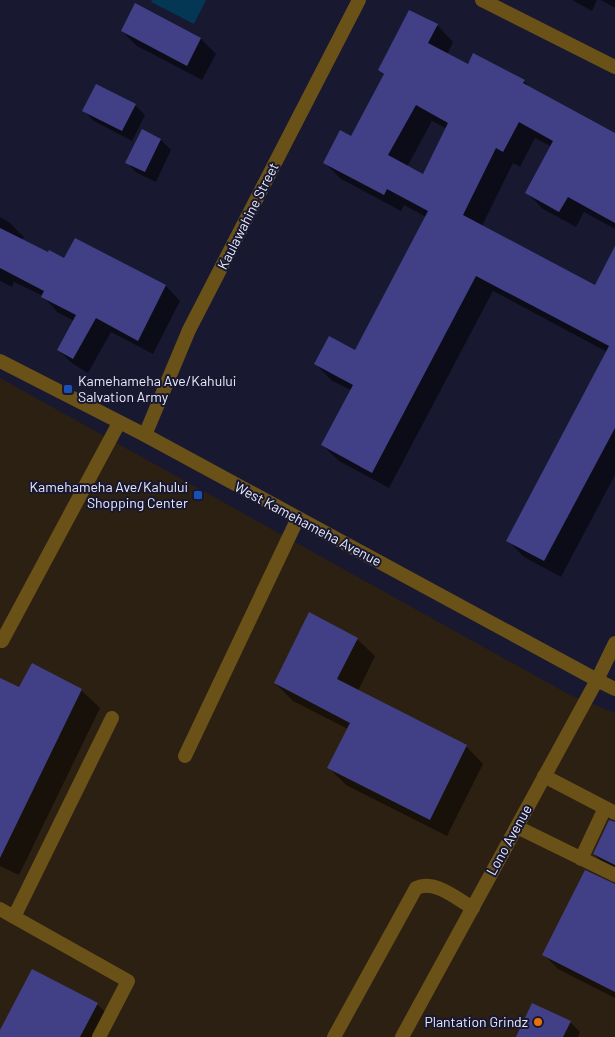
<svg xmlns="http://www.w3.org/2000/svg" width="615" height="1037" font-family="Barlow,sans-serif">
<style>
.commercial{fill:#2c2012}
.water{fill:#033753}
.shadow{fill:#0007;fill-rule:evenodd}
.building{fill:#414087;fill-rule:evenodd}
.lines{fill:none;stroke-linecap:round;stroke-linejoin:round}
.service{stroke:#6a5118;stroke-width:14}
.minor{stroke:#6a5118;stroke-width:14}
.tertiary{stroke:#6a5118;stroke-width:14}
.transit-dot{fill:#1a4fb4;stroke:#181830;stroke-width:2}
.food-dot{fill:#e8710a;stroke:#181830;stroke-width:2}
.labels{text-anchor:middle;stroke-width:4;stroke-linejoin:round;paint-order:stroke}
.street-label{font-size:14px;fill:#e9ebfc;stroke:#181830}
.poi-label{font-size:14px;fill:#e9ebfc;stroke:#181830;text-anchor:end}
</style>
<rect width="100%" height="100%" fill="#181830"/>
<path class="commercial" d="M0,378L570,695L615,713V1037H0Z"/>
<path class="water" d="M152,0H206L194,24L151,2Z"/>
<path class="shadow" d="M572,0H597L592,11Z
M601,0H615V8Z
M136,5L201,39L216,54L202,80L137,46L122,31Z
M437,25L453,42L447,55L468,66L524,81L531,89L615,135V229L584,212L576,227L543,209L526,192L552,147L535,138L520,167L513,163L482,226L595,287L615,249V475L561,577L524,557L508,541L607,352L493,291L389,488L339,461L322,445L351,390L332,381L316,364L355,352L426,217L404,205L401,211L341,179L324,162L352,138L385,76L379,70ZM432,121L447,129L424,175L407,167Z
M135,105L145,115L132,141L94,121L84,111Z
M142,131L161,140L171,150L156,182L137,173L127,163Z
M0,217L9,222L24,237L22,240L65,260L75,239L166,286L180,301L153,354L111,332L88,373L73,364L58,350L74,321L57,312L43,296L14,282L12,287L0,281Z
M357,639L375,656L358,691L466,746L483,764L447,836L346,785L329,768L348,729L293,701L275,683Z
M0,679L20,689L81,690L100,708L19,875L0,866Z
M615,824V872L609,869L594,854Z
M615,885V998L558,969L543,954Z
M97,1004L112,1019L103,1037H0V1033Z
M570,1022L580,1032L578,1037H517Z"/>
<path class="building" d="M135,3L201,38L187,66L121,31Z
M409,10L438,24L428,43L468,64L473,53L525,80L523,83L615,133V223L568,197L559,212L525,193L553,141L519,122L503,152L496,148L463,215L595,285L615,246V428L544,561L506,541L609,346L476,276L372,473L321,445L353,385L314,364L329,336L355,350L428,211L387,189L384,195L323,163L340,130L351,136L384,74L378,70ZM416,105L448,123L423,174L388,155Z
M96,84L136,104L122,131L82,111Z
M142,129L161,139L145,172L125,163Z
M0,228L48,252L49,250L64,258L75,238L166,285L138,341L96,318L73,359L57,350L76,315L41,297L44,291L0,268Z
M309,612L358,638L337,679L467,745L430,820L327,768L350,723L274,683Z
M32,663L82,689L0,858V678L19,687Z
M609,820L615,822V865L593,854Z
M585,870L615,884V992L542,955Z
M32,969L98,1003L80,1037H0V1030Z
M532,1003L571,1021L563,1037H516Z"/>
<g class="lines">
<path class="service" d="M2,641L119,423
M185,756L298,518
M544,776L615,813
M517,827L615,875
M581,859L605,808
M0,909L14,917L112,718
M14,917L128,981L99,1037
M334,1037L416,888C434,879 457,899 473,908"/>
<path class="minor" d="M482,0L615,67
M145,435L189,330L359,0"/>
<path class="tertiary" d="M0,361L145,435L597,680L615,689
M402,1037L597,680L615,643"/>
</g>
<g class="transit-dot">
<rect x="63" y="384" width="10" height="10" rx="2.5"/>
<rect x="193" y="490" width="10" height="10" rx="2.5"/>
</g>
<circle class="food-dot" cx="538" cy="1022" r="5"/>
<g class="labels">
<g class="street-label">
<text transform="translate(248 216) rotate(-63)" y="5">Kaulawahine Street</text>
<text transform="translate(308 524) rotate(28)" y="5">West Kamehameha Avenue</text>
<text transform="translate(509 840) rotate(-61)" y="5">Lono Avenue</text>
</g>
<g class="poi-label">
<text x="78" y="386" text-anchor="start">Kamehameha Ave/Kahului<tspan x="78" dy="16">Salvation Army</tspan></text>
<text x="188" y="492">Kamehameha Ave/Kahului<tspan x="188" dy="16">Shopping Center</tspan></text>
<text x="528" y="1027">Plantation Grindz</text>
</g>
</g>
</svg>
